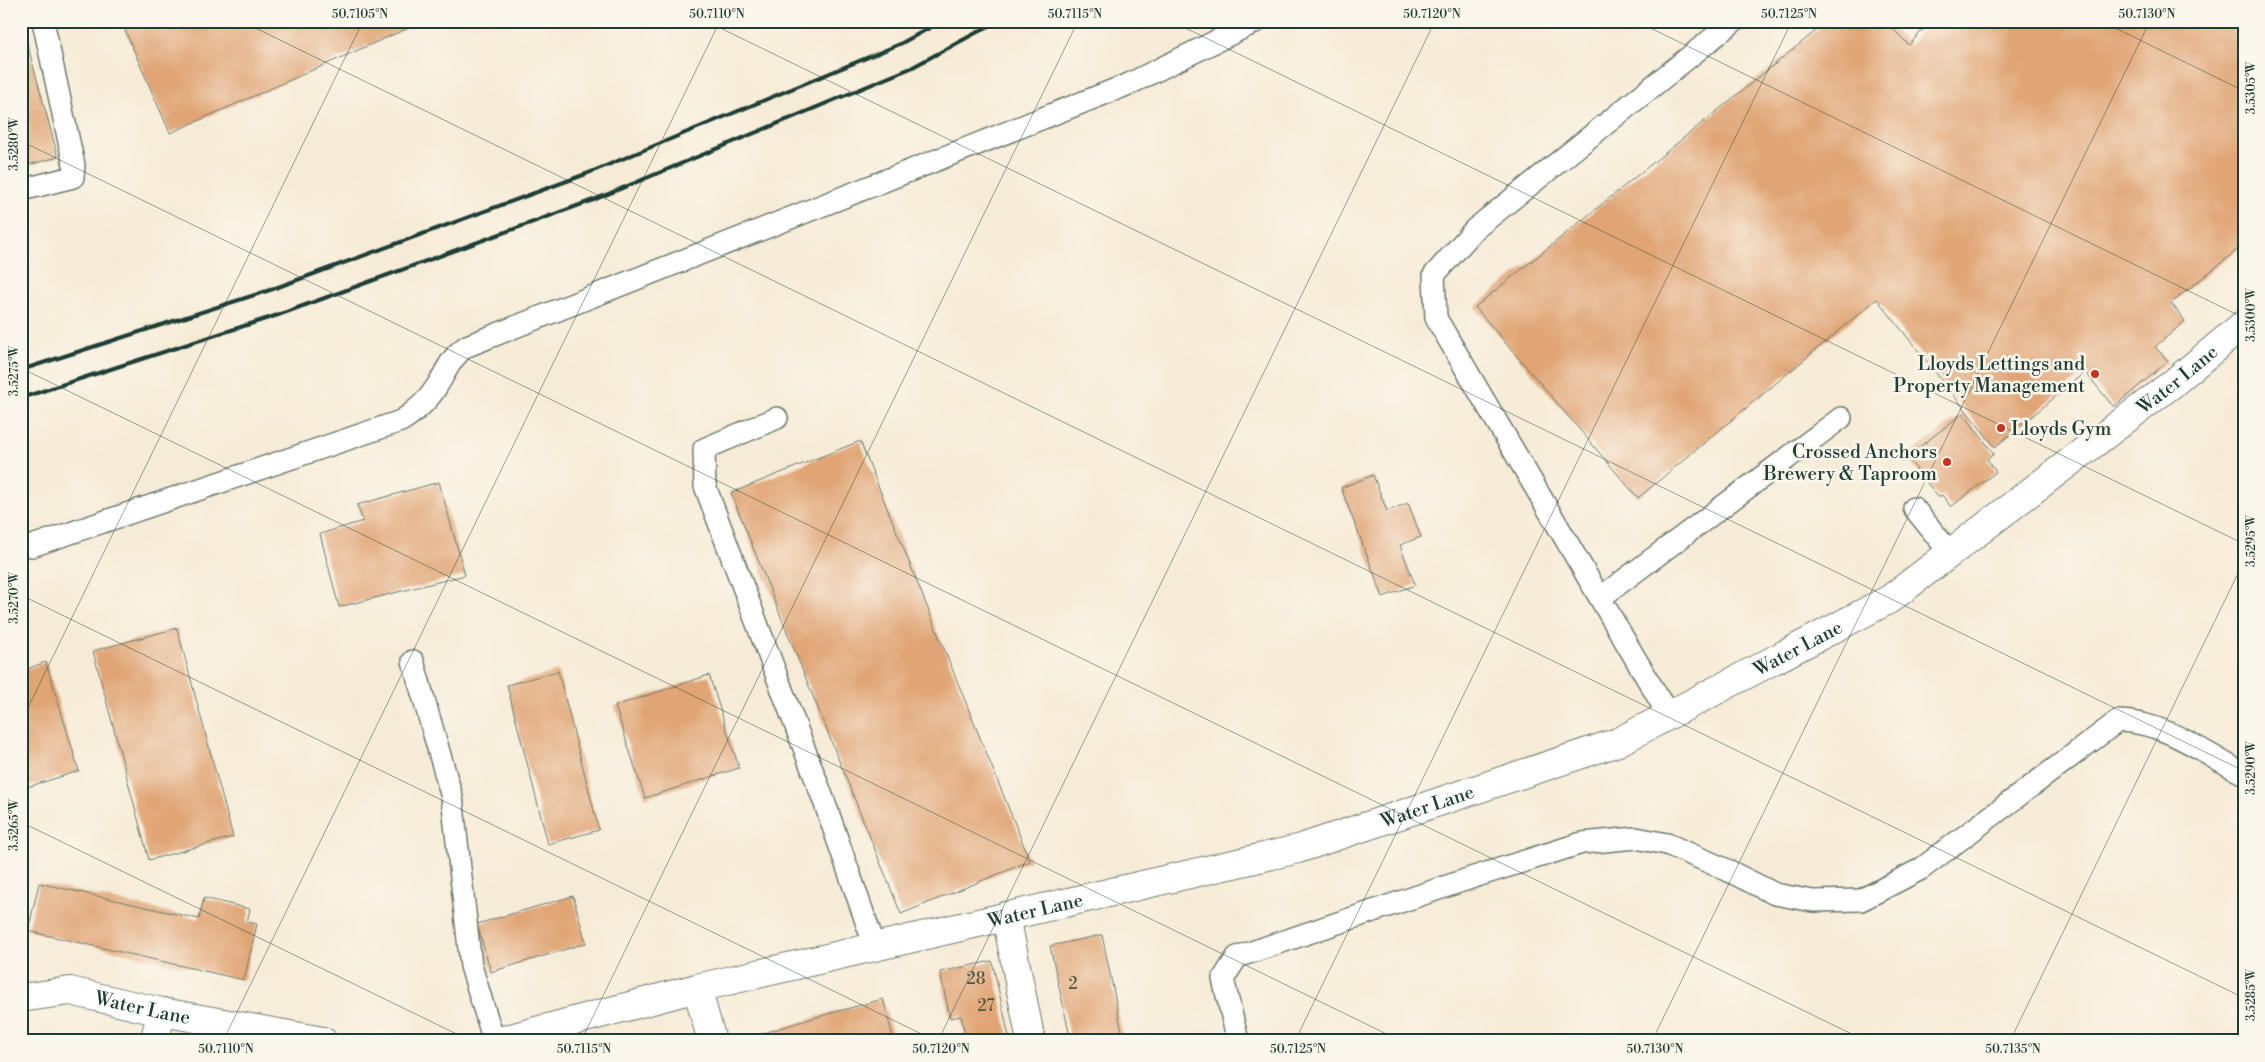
<svg xmlns="http://www.w3.org/2000/svg" width="2265" height="1062" font-family="'Libre Bodoni',serif">
<style>
.building{fill:#e0a475}
.lines{fill:none;stroke-linecap:round;stroke-linejoin:round}
.service-casing{stroke:#6a7a6d;stroke-width:24}
.minor-casing{stroke:#6a7a6d;stroke-width:30}
.service{stroke:#fff;stroke-width:21}
.minor{stroke:#fff;stroke-width:28}
.rail{stroke:#1f3d34;stroke-width:4}
.ticks{fill:none;stroke:#1f3d34;stroke-width:1;stroke-opacity:0.45}
.poi-dot{fill:#c8321e;stroke:#fbf7ec;stroke-width:2}
.labels{text-anchor:middle;stroke-width:5;stroke-linejoin:round;paint-order:stroke}
.number-label{font-size:16px;fill:#4f5744}
.poi-label{font-size:19px;fill:#1f3d34;stroke:#fbf7ec;text-anchor:end}
.street-label{font-size:19px;fill:#1f3d34;stroke:#fbf7ec}
.neatline{fill:none;stroke:#1f3d34;stroke-width:2}
.ticks-label{font-size:12px;text-anchor:middle;fill:#1f3d34}
</style>
<rect width="100%" height="100%" fill="#fbf7ec"/>
<filter id="ink" filterUnits="userSpaceOnUse"><feTurbulence type="fractalNoise" baseFrequency=".02" numOctaves="2"/><feDisplacementMap in="SourceGraphic" scale="10" xChannelSelector="R" yChannelSelector="G"/><feConvolveMatrix kernelMatrix="1 2 1 2 8 2 1 2 1" color-interpolation-filters="sRGB"/></filter>
<filter id="wash" filterUnits="userSpaceOnUse"><feTurbulence type="fractalNoise" baseFrequency=".0096" numOctaves="4" result="noise"/><feDisplacementMap in="SourceGraphic" scale="20" xChannelSelector="R" yChannelSelector="G"/><feGaussianBlur stdDeviation="1.12" result="paint"/><feColorMatrix in="noise" values="0 0 0 0 0 0 0 0 0 0 0 0 0 0 0 0 0 1.4 0 .05"/><feComposite in="paint" operator="in"/></filter>
<g filter="url(#wash)">
<rect width="100%" height="100%" fill="#f6ebd6"/>
<g id="blocks">
<path class="building" d="M21,21L58,157L21,167Z
M121,21H424L170,133Z
M1828,21H1876L1879,25L1885,21L1909,45L1931,21H2244V248L2241,247L2171,303L2185,321L2155,347L2168,361L2114,407L2085,372L1995,447L1877,299L1638,498L1475,307Z
M1963,413L1994,454L1987,459L1996,472L1951,507L1942,495L1938,497L1907,457Z
M860,441L1030,861L901,914L731,493Z
M1373,475L1387,511L1408,503L1421,537L1400,545L1415,585L1383,597L1341,488Z
M439,482L465,575L339,607L320,534L363,521L357,505Z
M177,628L233,837L149,860L93,651Z
M21,651L27,669L46,662L79,771L21,789Z
M558,671L599,830L548,844L507,685Z
M709,675L739,768L645,798L615,706Z
M39,883L199,919L204,898L250,909L247,922L257,924L244,980L28,931Z
M573,896L586,943L491,972L477,924Z
M1102,935L1124,1041H1071L1050,946Z
M992,961L1010,1041H966L961,1016L950,1018L940,972Z
M883,999L894,1041H738L813,1018Z"/>
</g>
</g>
<g filter="url(#ink)">
<use href="#blocks" fill-opacity="0" stroke="#6a7a6d" stroke-width="1"/>
<g class="lines">
<g class="service-casing">
<path id="service" d="M21,190L73,177L74,165L43,21
M777,418L704,449L705,486L824,801L875,947
M1914,508L1950,553
M32,546L401,421C415,412 428,401 437,386C446,372 452,355 467,346L1129,84L1257,21
M1600,598L1841,418
M413,661L452,797L471,966L494,1041
M1669,716L1436,318L1434,275L1475,229L1734,21
M1238,1041L1223,979L1237,957L1474,877L1582,843L1636,838L1667,844L1727,870L1775,894L1813,901L1861,900L1921,869L2118,721C2163,721 2205,753 2244,774"/>
</g>
<g class="minor-casing">
<g id="minor">
<path d="M1006,916L1031,1041"/>
<path d="M697,988L712,1041"/>
<path id="s1" d="M21,998L70,991L162,1012L323,1041"/>
<path d="M154,1041L162,1012"/>
<path id="s2" d="M499,1041L697,988L1298,849L1618,742L1890,599L2172,384L2244,324"/>
</g>
</g>
<use href="#service" class="service"/>
<use href="#minor" class="minor"/>
<path class="rail" d="M21,370L270,290L586,174L900,44L942,21
M21,398L278,315L596,199L911,68L998,21"/>
</g>
</g>
<path class="ticks" d="M241,21L2244,998M706,21L2244,771M1171,21L2244,544M1636,21L2244,318M2101,21L2244,91M21,141L1866,1041M21,368L1401,1041M21,595L936,1041M21,722L363,21M21,822L471,1041M223,1041L720,21M581,1041L1078,21M938,1041L1435,21M1295,1041L1792,21M1652,1041L2150,21M2010,1041L2244,561"/>
<g class="poi-dot">
<circle cx="2095" cy="374" r="5"/>
<circle cx="2001" cy="428" r="5"/>
<circle cx="1947" cy="462" r="5"/>
</g>
<g class="labels">
<g class="number-label">
<text x="976" y="984">28</text>
<text x="1073" y="989">2</text>
<text x="986" y="1011">27</text>
</g>
<g class="poi-label">
<text x="2085" y="370">Lloyds Lettings and<tspan x="2085" dy="22">Property Management</tspan></text>
<text x="2011" y="435" text-anchor="start">Lloyds Gym</text>
<text x="1937" y="458">Crossed Anchors<tspan x="1937" dy="22">Brewery &amp; Taproom</tspan></text>
</g>
<g class="street-label">
<text dy="7" stroke="none"><textPath href="#s2" startOffset="1828">Water Lane</textPath></text>
<text dy="7" stroke="none"><textPath href="#s2" startOffset="1362">Water Lane</textPath></text>
<text dy="7" stroke="none"><textPath href="#s2" startOffset="958">Water Lane</textPath></text>
<text dy="7" stroke="none"><textPath href="#s2" startOffset="552">Water Lane</textPath></text>
<text dy="7" stroke="none"><textPath href="#s1" startOffset="124">Water Lane</textPath></text>
</g>
</g>
<rect width="2265" height="1062" fill="none" stroke="#fbf7ec" stroke-width="55"/>
<rect x="28" y="28" width="2210" height="1006" class="neatline"/>
<g class="ticks-label">
<text x="360" y="18">50.7105°N</text>
<text x="717" y="18">50.7110°N</text>
<text x="1075" y="18">50.7115°N</text>
<text x="1432" y="18">50.7120°N</text>
<text x="1789" y="18">50.7125°N</text>
<text x="2147" y="18">50.7130°N</text>
<text transform="translate(2251 88) rotate(-90)" y="4">3.5305°W</text>
<text transform="translate(14 144) rotate(-90)" y="4">3.5280°W</text>
<text transform="translate(2251 315) rotate(-90)" y="4">3.5300°W</text>
<text transform="translate(14 371) rotate(-90)" y="4">3.5275°W</text>
<text transform="translate(2251 541) rotate(-90)" y="4">3.5295°W</text>
<text transform="translate(14 598) rotate(-90)" y="4">3.5270°W</text>
<text transform="translate(2251 768) rotate(-90)" y="4">3.5290°W</text>
<text transform="translate(14 825) rotate(-90)" y="4">3.5265°W</text>
<text transform="translate(2251 995) rotate(-90)" y="4">3.5285°W</text>
<text x="226" y="1053">50.7110°N</text>
<text x="584" y="1053">50.7115°N</text>
<text x="941" y="1053">50.7120°N</text>
<text x="1298" y="1053">50.7125°N</text>
<text x="1655" y="1053">50.7130°N</text>
<text x="2013" y="1053">50.7135°N</text>
</g>
</svg>
